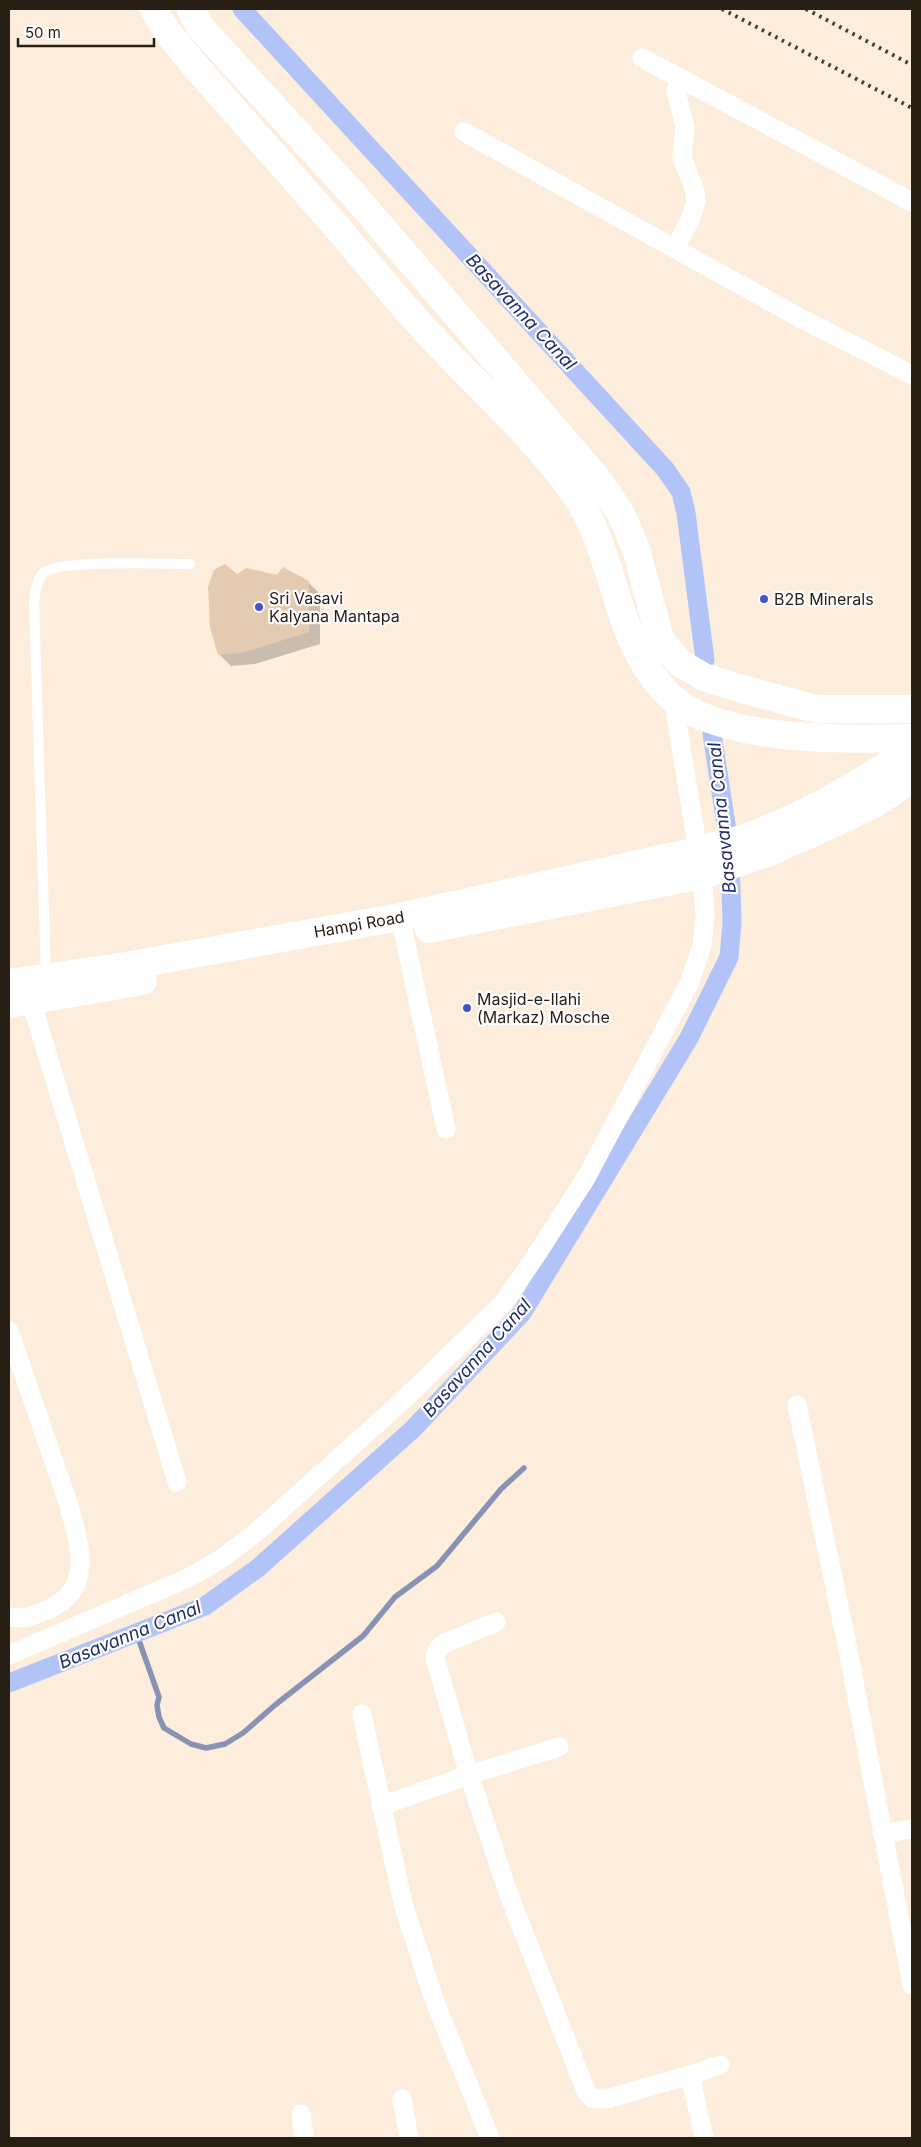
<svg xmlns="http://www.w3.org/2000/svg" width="921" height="2147" font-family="Inter,sans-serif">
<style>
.shadow{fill:#0003}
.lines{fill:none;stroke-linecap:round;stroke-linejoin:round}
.stream{stroke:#8892b3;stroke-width:5.5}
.canal{stroke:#b2c3f7;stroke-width:19}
.building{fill:#e3cab0}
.service{stroke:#fff;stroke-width:10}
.minor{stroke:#fff;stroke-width:19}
.secondary{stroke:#fff;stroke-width:28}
.primary{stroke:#fff;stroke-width:28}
.rail{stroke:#463c31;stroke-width:4;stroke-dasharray:2.5 5;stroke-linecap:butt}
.poi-dot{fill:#4056c9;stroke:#fdfdfd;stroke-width:2}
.labels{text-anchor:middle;stroke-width:4.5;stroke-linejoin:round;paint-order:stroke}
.poi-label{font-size:16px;fill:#271e14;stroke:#fdfdfd;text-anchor:start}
.street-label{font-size:16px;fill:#271e14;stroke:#fdfdfd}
.water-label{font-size:18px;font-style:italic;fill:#1f2c68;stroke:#fdfdfd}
</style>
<rect width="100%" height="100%" fill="#fceddd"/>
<path class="shadow" d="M308,582L320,594V644L255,664L231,666L219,654Z"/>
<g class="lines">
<path class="stream" d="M136,1632L159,1697L157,1705L159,1717L164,1728L191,1744L206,1748L225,1744L243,1733L275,1705L363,1636L395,1597L437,1566L501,1489L524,1468"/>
<path class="canal" d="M242,9L665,469L681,492L686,513L705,660
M9,1683L205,1606L258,1568L413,1429L522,1313L689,1038L729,957L732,923L731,888L728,837L712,734"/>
</g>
<path class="building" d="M225,564L237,574L246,568L277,575L283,567L309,581V632L242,653L218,655L210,627L208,587L214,570Z"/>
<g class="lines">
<path class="service" d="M46,976L34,602C35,593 36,581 43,573C58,559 164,564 190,564"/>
<path class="minor" d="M642,58L912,202
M464,132L802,319L912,375
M675,249L691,218L696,201L695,191L682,158L685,127L676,91L681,78
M400,917L446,1129
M28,991L177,1482
M9,1331L67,1500C78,1538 97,1588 49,1609C35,1615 25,1620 9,1617
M797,1405L847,1645L912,1985
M496,1622L443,1644L438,1649L435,1658L469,1775L509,1895L586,2091L592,2098L606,2099L690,2075
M9,1655L188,1578L218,1561L253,1535L397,1406L504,1302L537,1254L586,1178L689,984L702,946L705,915L702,875L673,698
M362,1714L403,1904L435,2002L490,2138
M381,1806L469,1775L559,1747
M883,1834L912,1829
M402,2099L409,2138
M301,2114L304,2138
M704,2138L690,2075L720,2065"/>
<path class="secondary" d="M154,9L165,29L195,66C242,119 288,171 334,224C365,260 395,297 427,332C476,385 530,432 573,491C618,554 612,643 672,698C721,742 849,740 912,738
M191,9L200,27L352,193L599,481L621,514L636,549L659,635L665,646L680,663L704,677L742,689L816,709H912"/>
<path class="primary" d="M429,929L702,875L767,853L822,829L874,804L912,779
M9,983L126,966L400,917L697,851C712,846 729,843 745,838C805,816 860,785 912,748
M9,1004L143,981"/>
<path class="rail" d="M722,9L912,108
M806,9L912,65"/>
</g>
<g class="poi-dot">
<circle cx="764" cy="599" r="5"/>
<circle cx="259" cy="607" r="5"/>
<circle cx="467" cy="1008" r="5"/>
</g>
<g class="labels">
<g class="poi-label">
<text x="269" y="604">Sri Vasavi<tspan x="269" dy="18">Kalyana Mantapa</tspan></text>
<text x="774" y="605">B2B Minerals</text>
<text x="477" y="1005">Masjid-e-Ilahi<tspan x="477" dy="18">(Markaz) Mosche</tspan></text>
</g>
<g class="street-label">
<text transform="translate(359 924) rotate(-10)" y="6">Hampi Road</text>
</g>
<g class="water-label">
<text transform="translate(521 312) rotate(47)" y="6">Basavanna Canal</text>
<text transform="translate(722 818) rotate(-96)" y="6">Basavanna Canal</text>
<text transform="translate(477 1358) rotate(-48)" y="6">Basavanna Canal</text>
<text transform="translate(130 1635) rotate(-22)" y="6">Basavanna Canal</text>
</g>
</g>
<rect width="921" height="2147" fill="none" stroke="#271e14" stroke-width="20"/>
<path d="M18 38v8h136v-8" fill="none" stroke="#271e14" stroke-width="2.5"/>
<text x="25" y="38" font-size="15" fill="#271e14" stroke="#fdfdfd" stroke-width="4" paint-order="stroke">50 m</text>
</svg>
